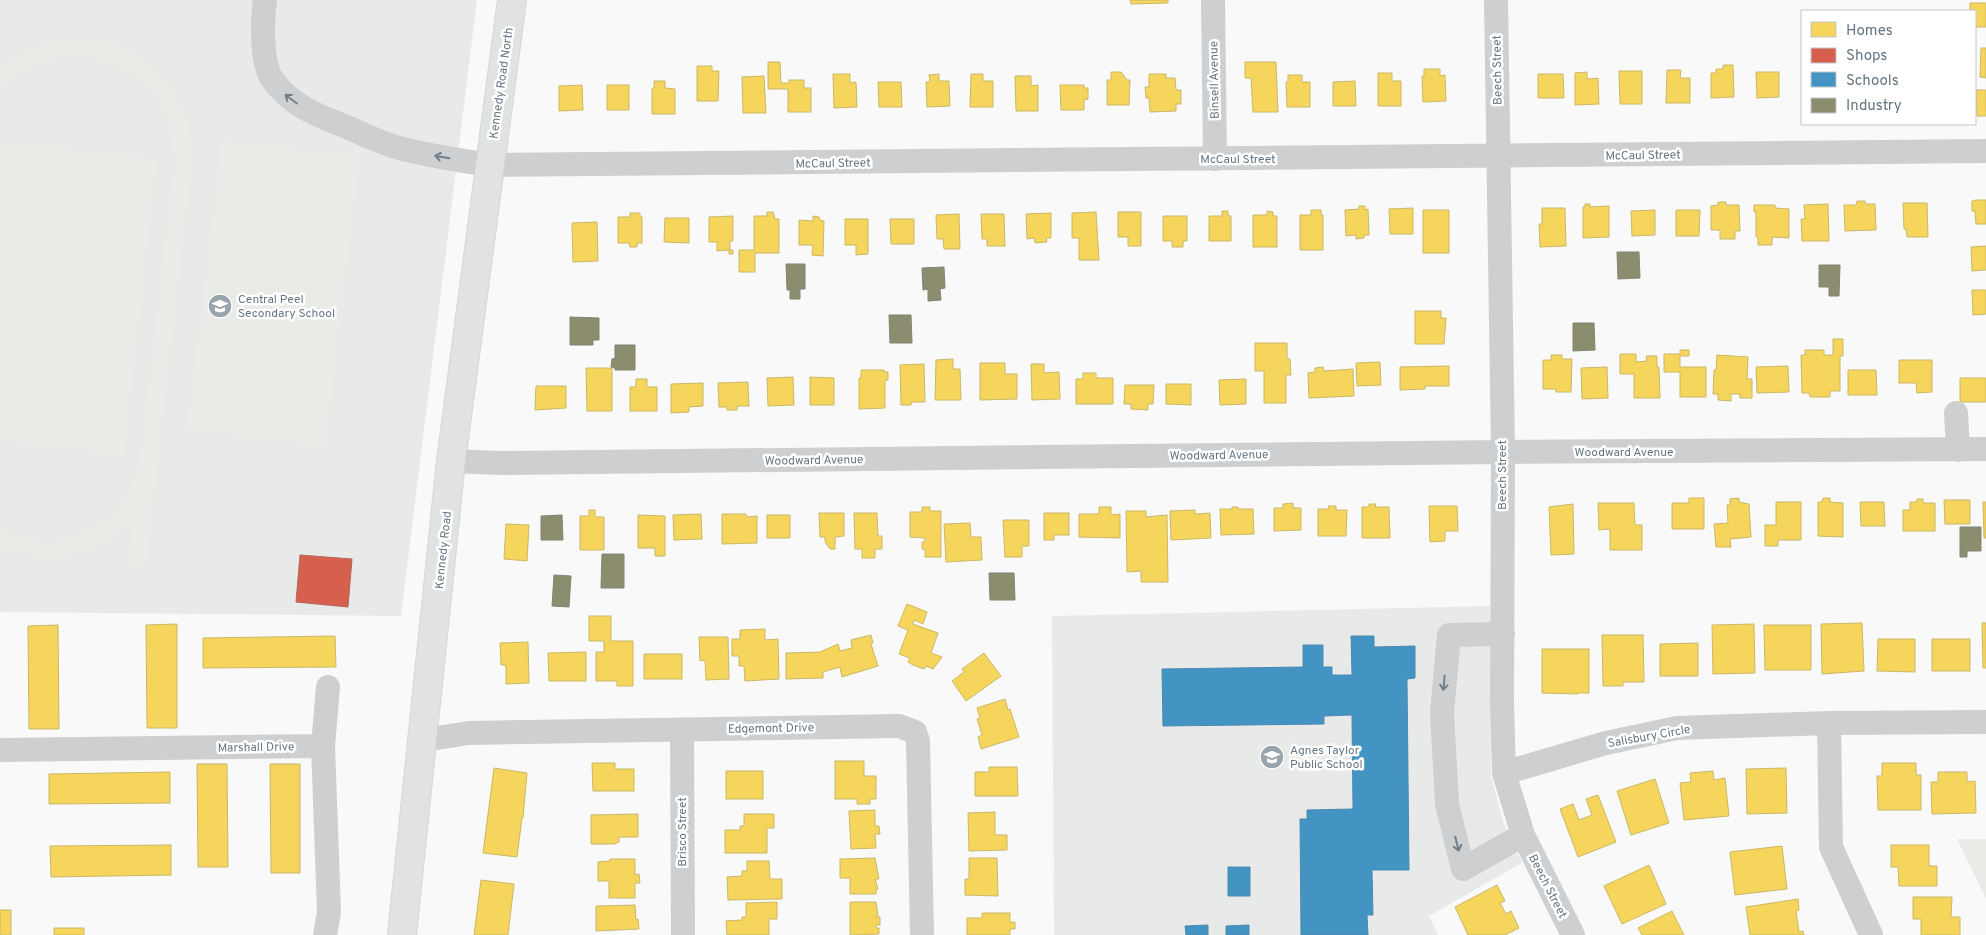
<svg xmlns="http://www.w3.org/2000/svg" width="1986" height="935" font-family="Overpass,sans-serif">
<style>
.built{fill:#e8e9e9}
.green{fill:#e8ebe6}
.homes{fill:#f6d55c;stroke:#cab868}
.shops{fill:#d6604d;stroke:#b4675d}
.schools{fill:#4393c3;stroke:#4d8ab0}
.industry{fill:#8c8c6e;stroke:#808574}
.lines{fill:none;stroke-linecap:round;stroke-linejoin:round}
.major-casing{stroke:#d5d6d7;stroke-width:30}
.minor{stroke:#cecfd0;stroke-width:24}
.major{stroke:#e1e2e2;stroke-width:28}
.oneway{stroke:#707f8b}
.labels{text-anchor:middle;stroke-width:5;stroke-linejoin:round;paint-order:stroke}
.street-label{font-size:12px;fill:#657683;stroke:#fff}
.poi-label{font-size:12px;fill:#657683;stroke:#fff;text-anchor:start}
</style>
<rect width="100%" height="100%" fill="#f9f9f9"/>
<path class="built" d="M0,0H477L401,616L0,612Z
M1490,606L1491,776L1504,824L1522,863L1429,916L1438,935H1054L1052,616Z"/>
<path class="green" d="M85,37L119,44L149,62L173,87L188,119L194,153L147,566L127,564L133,522C125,528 117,535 108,541C76,563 35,561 0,549V529C14,535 28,540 45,541C69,542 105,526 119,505C128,490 133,475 139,458L173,167C172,138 169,111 148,89C115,54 60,46 20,75C12,80 5,84 0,92V69C29,44 48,41 85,37Z
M221,139L361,156L326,447L186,430Z
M0,140L158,158L125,456L0,442Z
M1957,839H1986V899Z"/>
<path class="homes" d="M1130,0H1168V3L1131,4Z
M1970,3H1986V27H1975V11H1970Z
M1981,48H1986V78L1980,77Z
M768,62H780L781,83H789V80H804V88H811V112H788V89H768Z
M1245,62H1276L1278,112H1253L1251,78H1245Z
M1723,65H1733L1734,97L1711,98V73H1716V69H1723Z
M697,66H712V71H719L718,101H697Z
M1424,69H1440V76L1445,75L1446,101L1423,102L1422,76H1424Z
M1667,70H1681L1680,78H1690V103H1666Z
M1619,71H1642V104H1620Z
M1111,72H1121L1127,80H1130L1129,105H1107V80H1111Z
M1587,72V79L1598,78L1599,104L1575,105V73Z
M1756,72H1779V97L1757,98Z
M1378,73H1392V81H1401V106H1378Z
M833,74H850V83L856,82L857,107L834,108Z
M939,74V81H949L950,106L927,107L926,82H930L929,75Z
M971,74H983V81H993V107H970Z
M1149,74H1166V78H1175L1176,90H1181V104H1176V111L1150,112L1149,98H1146L1145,87H1149Z
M1538,74H1563L1564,98H1538Z
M1288,75H1302V82H1310V107H1287L1286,82H1288Z
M764,76L766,113H743L742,77Z
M1015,76H1031V86L1038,85V111H1016Z
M654,81H665V88L675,89V114H652V89L654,88Z
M1355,81L1356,106H1333V82Z
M878,82H901L902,107H879Z
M582,85L583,110L559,111V86Z
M607,85H629V110H607Z
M1060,85H1084V88H1088V99L1084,100V110H1061Z
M1976,90H1986V116H1977Z
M1976,200H1986V224H1976L1975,211H1972V201Z
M1857,201H1865L1866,204H1875L1876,230L1845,231L1844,205H1856Z
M1718,202H1726V205H1739L1740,231H1735V239H1720V230H1711V206L1718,205Z
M1903,203H1927L1928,237H1907L1906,229H1904Z
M1585,204H1590V207L1609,206V237L1583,238V207H1585Z
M1828,204L1829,241H1802L1801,219H1805L1804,205Z
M1754,205H1775V208L1789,209V238L1772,237V245H1758V237H1756V212H1754Z
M1359,206H1365V210L1368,209L1369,235H1364V238L1356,239V235L1346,236L1345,210L1359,209Z
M1413,208V234H1390L1389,209Z
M1542,208H1565L1566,246L1540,247L1539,224H1542Z
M1311,210H1321V215H1323V250H1300V215H1311Z
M1423,210H1449V253H1423Z
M1655,210V235L1632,236L1631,211Z
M1676,210H1700L1699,236H1676Z
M1222,211H1228V216H1231V241H1209V216H1222Z
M1267,211L1273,212V216H1277V247H1253V215H1267Z
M767,212H773L775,219H779V253H755V272H739V250H754V216H767Z
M1096,212L1099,260H1079V238H1072V213Z
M1118,212H1141V246H1128V237H1118Z
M630,213H640V217H642V243H637V247H630L629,243H618V217H630Z
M1051,213V238H1046L1047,242L1035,243L1034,238L1027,239L1026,214Z
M959,214L960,249H944L943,239H937L936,215Z
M981,214H1004L1005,246H987V239H982Z
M733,216V241H730V250H733V254H729V250L717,251V242H709V217Z
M813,216L819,217L820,220L824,221L823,256L812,255L813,245H799V220L813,221Z
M1163,216H1187V241H1183V247H1172V241H1163Z
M665,218H689V243L664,242Z
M845,219H868V254L856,255V245H845Z
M890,219H914V244H891Z
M597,222L598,261L573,262L572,223Z
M1986,246V270L1972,271L1971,247Z
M1972,290H1986V314L1973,315Z
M1415,311H1441V318H1446L1444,344H1415Z
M1833,339H1843V356H1840V391H1830V397H1810L1809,393H1802L1801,355H1805V350H1824V355H1833Z
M1255,343H1287V359H1290L1291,375H1286V403H1264V371H1255Z
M1680,350H1689V356H1680V367H1706V397H1680V372H1664V354H1680Z
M1620,354H1636V362L1647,361L1646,356H1657V367H1659L1660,398H1634V374H1620Z
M1551,355H1562V359H1572L1571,392H1556V389H1543V360H1551Z
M1717,355L1748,357L1747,379H1752V398H1740V394H1731V401L1718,400V394H1713L1714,370H1716Z
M953,359V369H960L961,400H935L936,360Z
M1899,360H1932V392L1917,393L1916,383H1899Z
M1380,362L1381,385L1357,386L1356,363Z
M980,363H1005V374H1017V399L980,400Z
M924,364L925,402H911V405H901L900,365Z
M1031,364H1044V373L1059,372L1060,399L1032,400Z
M1449,366V386H1425V389L1400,390V367Z
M1788,366L1789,392L1757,393L1756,367Z
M1323,367L1324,371L1353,369L1354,396L1309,398L1308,373L1315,372V368Z
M1607,367L1608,398L1582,399L1581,368Z
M586,368H612V411H587Z
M861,370H884V372H888V380H885V408L859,409V378H861Z
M1848,370H1876L1877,395H1848Z
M1083,373H1096V378H1113V404H1076V379H1083Z
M793,377L794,405L768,406L767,378Z
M810,377L834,378V405H810Z
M1960,378H1986V402H1960Z
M636,379H647V387H657V411H630V387H636Z
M1246,379V404L1220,405L1219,380Z
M748,382L749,406H737V410H727V407H719L718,383Z
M703,383V406L689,407V412L671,413V384Z
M1166,384H1191V405L1166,404Z
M1125,385H1154L1153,404H1148V410L1131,409V404H1124Z
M536,386H566V408L535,410Z
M1689,498H1704V529H1672V503H1689Z
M1739,498V502L1749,504L1751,537L1730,539L1731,547H1716L1714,524L1728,523L1727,505H1730V499Z
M1823,498H1830V502L1843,503V537L1818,536V502H1822Z
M1917,499H1923V503H1935V531H1903V510H1910V502H1917Z
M1944,500H1970V524H1945Z
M1776,502H1801V540H1778V546H1765V525H1776Z
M1860,502H1884L1885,526H1861Z
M1983,502H1986V538H1984Z
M1293,503V508H1301V530L1274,531V508H1283V504Z
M1598,503H1634L1635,525H1642V550H1610V529L1599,530Z
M1369,504H1376L1375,507H1389L1390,538H1362V507H1369Z
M1573,504L1574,554L1551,555L1549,507Z
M1328,506H1336V510H1347L1346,536H1318V509H1329Z
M1429,506H1457L1458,531H1445V541L1430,542Z
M922,507H930V511H941V557H925V549H922V542H925V538L910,537V512H922Z
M1099,507H1111V515L1120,514V538L1079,537V514H1099Z
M1232,507H1238V509H1253L1254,534L1221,535L1220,509H1232Z
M589,510H595V517H604V550H580V516H589Z
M1195,510V514L1210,513L1211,538L1171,540L1170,511Z
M1126,511H1146V517L1167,515L1168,582H1141V571L1127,572Z
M819,513H844V536L835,537V549H830L825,542V537H820Z
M854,513H877L878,536H882V549H875V558H862V549H855Z
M1044,513H1069V535H1054V540H1044Z
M701,514L702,539L674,540L673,515Z
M722,514H746L747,517L757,516V543L722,544Z
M638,515L665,516V556H655V548H638Z
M767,515H790V538H767Z
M1003,520H1029V546H1022V557H1005Z
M970,523L971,537H981L982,560L946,562L944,524Z
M506,524L529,525L527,561L504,559Z
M907,604L927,612L923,624L914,620L913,624L938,633L931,653L942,657L933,669L926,666L924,669L913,665L908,662L910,658L899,654L908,630L898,626Z
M589,616H611V641H633V686H617V681H596V652H604V641H589Z
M1862,623L1864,671L1822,674L1821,624Z
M1982,623H1986V668H1983Z
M177,624V728H147L146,625Z
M1754,624L1755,673L1713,674L1712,625Z
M58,625L59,729H29L28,626Z
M1764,625H1811V670H1765Z
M765,629V640L778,639L779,679L745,681L744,666H739V656H732V639H740V630Z
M871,635L873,643L871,644L878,666L842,677L840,667L823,672V678L786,679V653L820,652L838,644L840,651L852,648L851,640Z
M1602,635H1643L1644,682H1623V686H1603Z
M335,636L336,667L203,668V638Z
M699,637H728L729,679L706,680L705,660L700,661Z
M1878,639H1915V672L1877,671Z
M1932,639H1970V671H1932Z
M528,642L529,683L506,684V665H501L500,643Z
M1698,643V676H1660V644Z
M1542,649H1589V693H1578V694L1542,693Z
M586,652V681H549L548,653Z
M984,653L1001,676L966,701L952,681L964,672L962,669Z
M644,654H682V679H644Z
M1005,699L1008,710L1010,709L1019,737L981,749L978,737L982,735L977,719L980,718L977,708Z
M835,761H864V776H876V799H870V804H857V799H835Z
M592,763H615V769H634V791H593Z
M1882,763H1916V775H1921V810H1878L1877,776H1882Z
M197,764H227L228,867H198Z
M270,764H300V873H271Z
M989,767H1017L1018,796H975V772H989Z
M494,768L527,773L523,818H522L517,857L483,853Z
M1786,768L1787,813L1747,814L1746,769Z
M726,771H763V799H726Z
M1713,771L1714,780L1725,778L1729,816L1684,820L1680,783L1691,782L1690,773Z
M170,772V803L49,804V774Z
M1938,772H1967V782L1975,781L1976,813L1932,814L1931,782H1938Z
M1655,779L1669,823L1631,835L1617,791Z
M1598,795L1616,842L1578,857L1560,809L1573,804L1579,820L1592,815L1586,799Z
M875,810V826H879L880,834H875L876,848L851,849L849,811Z
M995,812V835H1007V850L969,851L968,813Z
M638,814V837H619V842L614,844H591V815Z
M744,814H774V828H767V853H725V830H740V826H744Z
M171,845V875L51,877L50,846Z
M1891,845H1929V866H1937V886H1899L1898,867H1891Z
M1782,846L1787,889L1735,895L1730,852Z
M875,858L879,879H875L878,889H876V894H850V878H840V859Z
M969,858H997L998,896L965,895V879H969Z
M610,859H635V875L639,874L640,883H635V898H609V881H598V862L610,861Z
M747,861H769L770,879H782V899L728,900L727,877L742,876V871H747Z
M1649,865L1666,904L1622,924L1604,886Z
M481,880L514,884L508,935H474Z
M1497,885L1505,901L1500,903L1506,914L1511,911L1519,928L1505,935H1468L1455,907Z
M1913,897H1952L1951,917H1960V935H1921V919H1913Z
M1798,899L1799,910L1796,911L1799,932L1803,931L1804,935H1750L1746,907Z
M777,902V919H769V935H727L726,921L742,920V917H746V903Z
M850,902H876L878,916L876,917H880V925H876V928H879V934L850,935Z
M635,905L636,920L638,919L639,929L596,931V906Z
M0,910H11V935H0Z
M1672,911L1684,935H1642L1638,928Z
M982,913H1010V922H1015V929H1010V935H967V918H982Z
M54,928H84V935H54Z"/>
<path class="shops" d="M300,555L352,559L348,607L296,602Z"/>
<path class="schools" d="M1351,636H1374V647L1415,646V678L1407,679L1409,870H1372L1373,915H1367L1368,935H1301L1300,819H1307V810L1353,809L1352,715L1324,716V724L1163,726L1162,669L1303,667V645H1323V667H1332V675H1352Z
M1228,867H1250V896H1228Z
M1208,925V935H1186L1185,926Z
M1249,925V935H1226V926Z"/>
<path class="industry" d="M1617,252H1639L1640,278L1618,279Z
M786,264H805V289H800V299H790V290H787Z
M1819,265H1840L1839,296H1829V287H1819Z
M944,267L945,288L940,289L941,300L928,301V289L923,290L922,268Z
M889,315H911L912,343H890Z
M570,317L599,318V340H593V345H570Z
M1573,323H1594L1595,350L1573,351Z
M615,345H635V370H615V368L611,367L612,359L615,358Z
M562,515L563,540H541V516Z
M1960,527H1981V551H1967V557H1960Z
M602,554H624V588H601Z
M989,573H1014L1015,600H990Z
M554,575L571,576L569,607L552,606Z"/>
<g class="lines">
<g class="major-casing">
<path id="major" d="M402,935L451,461L512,0"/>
</g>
<path class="minor" d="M265,0C262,19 261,63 272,79C290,105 318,116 347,127C363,134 379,142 396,147C427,156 459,160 490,165L1986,151
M1213,0L1215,159
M1496,0L1503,452L1502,703L1504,773L1523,835L1573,935
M1956,413L1958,450
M451,461L501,463L1503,452L1986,449
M1503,634L1449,635L1442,713L1447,804L1463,869L1523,835
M1829,723L1831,847L1871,935
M682,730L683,935
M424,740L469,733L899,726L915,732L918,741L922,935
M323,746L328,687
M0,750L323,746L329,912L325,935
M1504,773L1606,743L1677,728L1829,723L1986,722"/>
<use href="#major" class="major"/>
</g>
<defs><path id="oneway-shaft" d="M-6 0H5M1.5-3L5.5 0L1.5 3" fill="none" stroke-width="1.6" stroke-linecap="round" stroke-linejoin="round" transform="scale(1.25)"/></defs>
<g class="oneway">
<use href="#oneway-shaft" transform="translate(291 99) rotate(-143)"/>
<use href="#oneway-shaft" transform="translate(442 157) rotate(-171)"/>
<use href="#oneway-shaft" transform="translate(1444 683) rotate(95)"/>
<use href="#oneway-shaft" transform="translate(1457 844) rotate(76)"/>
</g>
<defs>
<g id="school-disc" transform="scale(1.25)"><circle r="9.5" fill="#99a4ac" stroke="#fff"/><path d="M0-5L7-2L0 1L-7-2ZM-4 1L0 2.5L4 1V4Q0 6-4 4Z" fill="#fff"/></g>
</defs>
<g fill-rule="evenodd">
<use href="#school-disc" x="220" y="306"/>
<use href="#school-disc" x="1272" y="757"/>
</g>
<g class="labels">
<g class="street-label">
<text transform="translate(1497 70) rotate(-91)" y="4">Beech Street</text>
<text transform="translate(1214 80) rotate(-91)" y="4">Binsell Avenue</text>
<text transform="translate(501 83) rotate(-82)" y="4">Kennedy Road North</text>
<text transform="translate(1643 155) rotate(-1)" y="4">McCaul Street</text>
<text x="1238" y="163">McCaul Street</text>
<text transform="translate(833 163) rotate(-1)" y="4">McCaul Street</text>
<text x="1624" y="456">Woodward Avenue</text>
<text transform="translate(1219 455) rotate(-1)" y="4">Woodward Avenue</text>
<text transform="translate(814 460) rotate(-1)" y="4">Woodward Avenue</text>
<text transform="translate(1502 475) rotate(-90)" y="4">Beech Street</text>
<text transform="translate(443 550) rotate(-84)" y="4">Kennedy Road</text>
<text transform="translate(771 728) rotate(-1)" y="4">Edgemont Drive</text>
<text transform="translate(1649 736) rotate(-10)" y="4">Salisbury Circle</text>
<text transform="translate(256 747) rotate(-1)" y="4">Marshall Drive</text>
<text transform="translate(682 832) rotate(-90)" y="4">Brisco Street</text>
<text transform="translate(1548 886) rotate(63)" y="4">Beech Street</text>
</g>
<g class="poi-label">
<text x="238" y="303">Central Peel<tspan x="238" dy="14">Secondary School</tspan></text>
<text x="1290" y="754">Agnes Taylor<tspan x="1290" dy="14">Public School</tspan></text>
</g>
</g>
<rect x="1801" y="10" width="175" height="115" fill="#ffffff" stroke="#c1c8cd"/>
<rect x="1811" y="22" width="25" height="15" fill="#f6d55c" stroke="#c1c8cd"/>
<text x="1846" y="35" font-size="15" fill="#657683">Homes</text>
<rect x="1811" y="48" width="25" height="15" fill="#d6604d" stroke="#c1c8cd"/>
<text x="1846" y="60" font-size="15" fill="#657683">Shops</text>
<rect x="1811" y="72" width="25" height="15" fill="#4393c3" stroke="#c1c8cd"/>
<text x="1846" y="85" font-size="15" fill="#657683">Schools</text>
<rect x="1811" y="98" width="25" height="15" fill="#8c8c6e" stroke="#c1c8cd"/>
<text x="1846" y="110" font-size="15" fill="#657683">Industry</text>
</svg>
